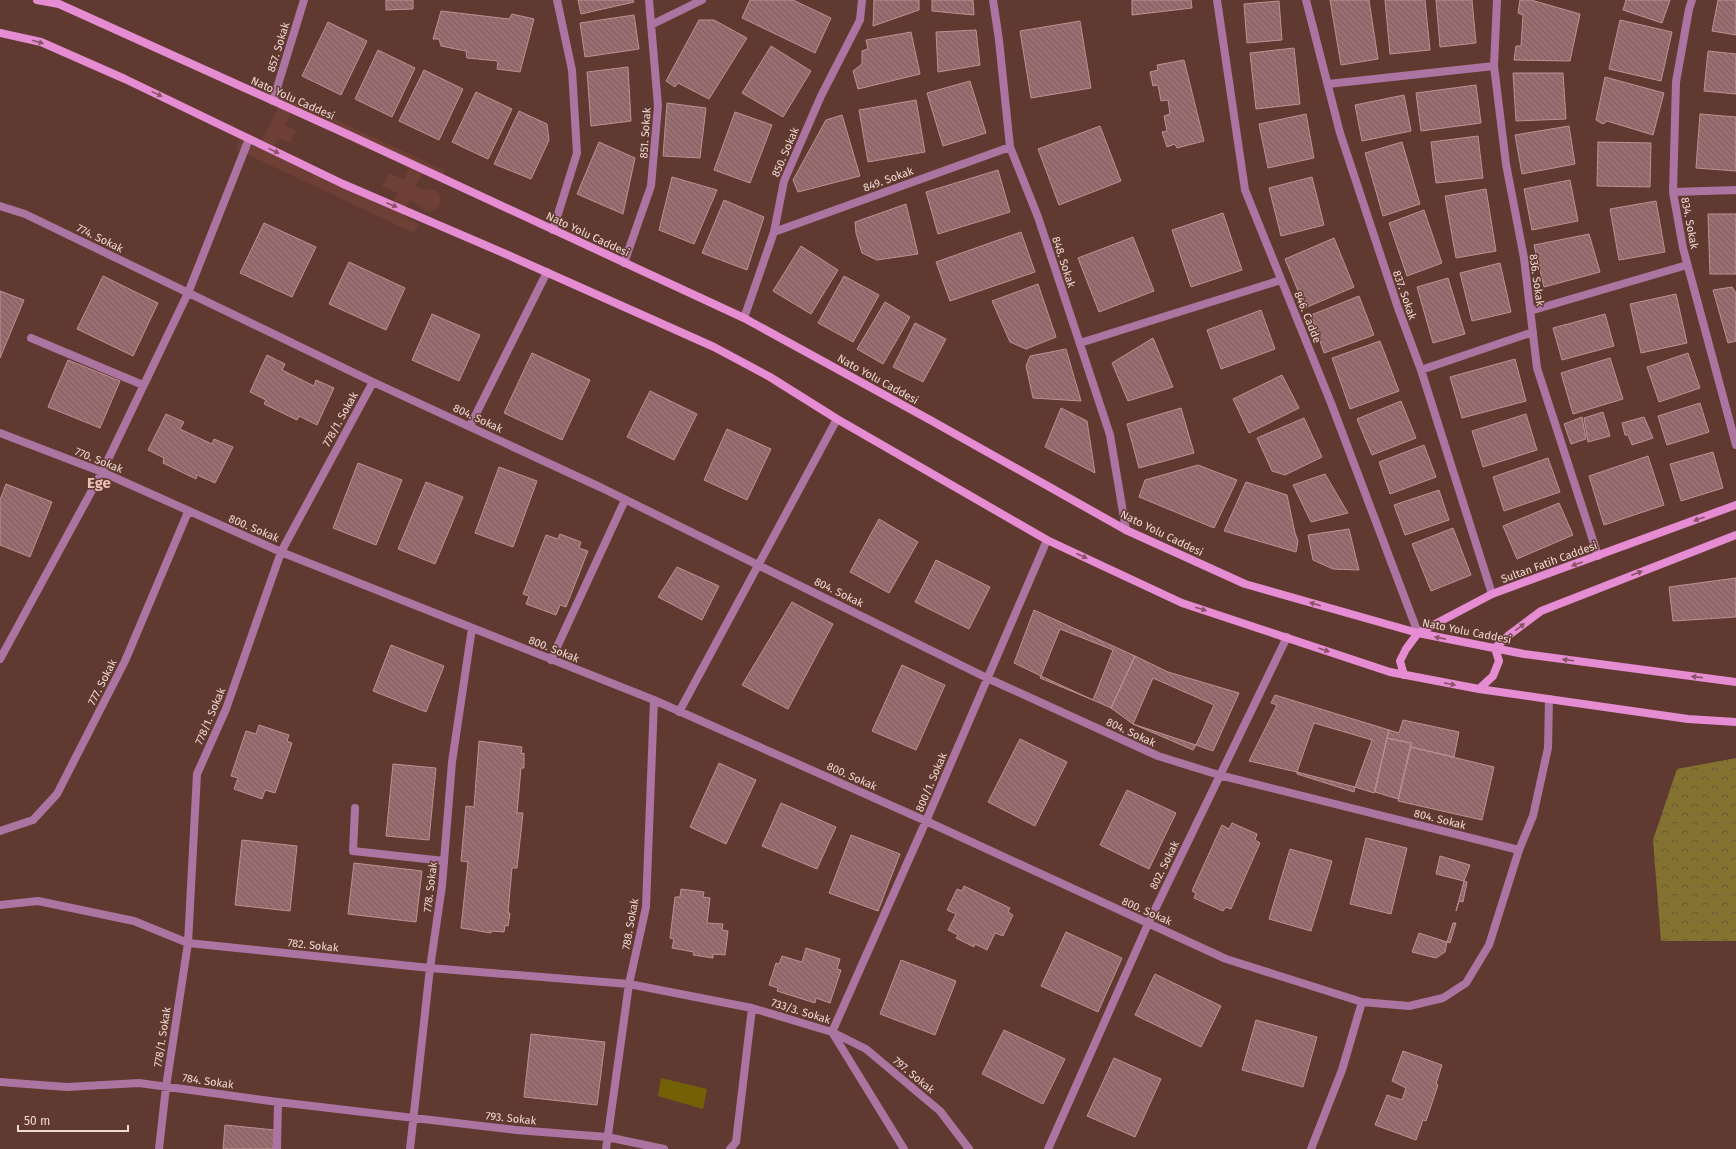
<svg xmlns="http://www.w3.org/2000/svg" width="1736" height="1149" font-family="'Fira Sans',sans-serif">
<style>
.built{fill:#6e4035;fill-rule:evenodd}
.forest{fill:url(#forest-crowns)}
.park{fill:#756105}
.building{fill:url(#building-back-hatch);stroke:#bf9093}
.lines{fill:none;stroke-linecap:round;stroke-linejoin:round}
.minor{stroke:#ac74a1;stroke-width:8}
.tertiary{stroke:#ac74a1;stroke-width:8}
.secondary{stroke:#e58cd3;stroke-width:8}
.oneway{fill:#885362}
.labels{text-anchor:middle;stroke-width:3;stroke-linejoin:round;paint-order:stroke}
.street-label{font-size:11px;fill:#f1d9d3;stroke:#603a31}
.district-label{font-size:15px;font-weight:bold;fill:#efc0b5;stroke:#603a31}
</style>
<defs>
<pattern id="forest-crowns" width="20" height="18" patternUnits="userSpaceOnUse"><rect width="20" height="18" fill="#837230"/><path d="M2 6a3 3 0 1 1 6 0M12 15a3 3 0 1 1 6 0" fill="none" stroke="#685c37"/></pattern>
<pattern id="building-back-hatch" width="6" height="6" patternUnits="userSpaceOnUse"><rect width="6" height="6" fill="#9a6e71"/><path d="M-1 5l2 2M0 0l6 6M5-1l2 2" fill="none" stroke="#795c5d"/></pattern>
</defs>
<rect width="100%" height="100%" fill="#603a31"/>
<path class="built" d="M265,86L445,171L440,181L423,174L415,186L423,190L431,189L438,192L441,199L439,206L434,211L427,212L419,205L409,200L403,216L419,224L414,233L236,149L240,140L258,148L279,105L261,96ZM291,112L410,167L404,180L389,173L382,186L398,193L390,210L271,154L278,138L290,143L296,131L285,125Z"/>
<path class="forest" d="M1736,758V941H1661L1653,840L1677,769Z"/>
<path class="park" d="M661,1078L707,1089L703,1109L658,1096Z"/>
<path class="building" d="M386,0H413V9L386,10Z
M578,0H633L634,2L581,14Z
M750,0H793L831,18L815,53L742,18Z
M874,0H919V10L873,26Z
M932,0H973L974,15L932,11Z
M1132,0H1191L1192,8L1132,15Z
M1330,0H1369L1378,59L1341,65Z
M1385,0H1425L1430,50L1390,54Z
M1436,0H1472L1476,43L1440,47Z
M1520,0H1531L1580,14L1570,61L1514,60L1516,46H1521L1523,15L1518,13Z
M1626,0H1670L1662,23L1623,10Z
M1718,0H1736V35L1712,31Z
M1279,1L1282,40L1247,43L1244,4Z
M441,11L509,19L512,14L534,19L520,72L497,69L498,61L467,58L466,51L441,46L439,39H433Z
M634,15L639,49L585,57L580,23Z
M699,20H714L747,38L709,99L678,83L675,87L666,81Z
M1620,20L1672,32L1661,81L1609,69Z
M1080,21L1091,88L1031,98L1020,31Z
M328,22L367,41L341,95L302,76Z
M976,30L980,65L938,72L936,32Z
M911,32L920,74L858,89L853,71L862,64V51L868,49L866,40Z
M771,46L811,71L783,117L742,93Z
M1294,48L1300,104L1256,109L1250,53Z
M378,50L415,68L392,117L355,99Z
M1708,51L1736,54V94L1704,91Z
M1184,60L1204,141L1177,148L1175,144L1167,147L1162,132L1167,131L1164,116L1170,114L1168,100L1161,101L1158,85L1153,86L1150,72L1158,70L1157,65Z
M628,67L631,121L591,126L587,72Z
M424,70L463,89L439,140L399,121Z
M1513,73H1563L1566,119L1516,121Z
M1605,77L1664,93L1653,135L1607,121L1603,124L1596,120Z
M970,81L986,133L943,146L927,93Z
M1476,85L1481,123L1421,131L1416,93Z
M476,92L512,109L488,159L452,142Z
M1404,95L1411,131L1362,141L1355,105Z
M916,100L925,152L868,162L859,110Z
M667,103L706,108L700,158L663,156Z
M519,111L547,124L549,140L531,179L494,164Z
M735,112L772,125L750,183L714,170Z
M1306,114L1314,158L1268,168L1259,124Z
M1700,114L1736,117V171L1696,168Z
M842,115L860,176L798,192L793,180L826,120Z
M1100,126L1121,181L1059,205L1038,149Z
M1569,126L1575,164L1522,174L1515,135Z
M1478,136L1483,178L1436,183L1431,142Z
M599,142L635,158L623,214L577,194Z
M1402,142L1420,204L1383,216L1365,153Z
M1598,142L1651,143L1650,187L1597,186Z
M998,170L1010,212L938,234L926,192Z
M672,177L717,190L694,244L659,230Z
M1312,177L1324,225L1281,236L1269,188Z
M1570,180L1578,221L1532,230L1524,189Z
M1486,189L1496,251L1456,258L1445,196Z
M724,200L764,217L747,270L702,253Z
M1656,201L1665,252L1619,260L1610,209Z
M906,204L918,254L877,260L862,253L856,233L855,222Z
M1424,210L1442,263L1407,276L1389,223Z
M1223,213L1242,270L1191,287L1172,230Z
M1708,214H1736V274H1710Z
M264,223L316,247L292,297L240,273Z
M1021,232L1035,272L950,301L936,262Z
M1589,234L1600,272L1544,287L1534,245Z
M1133,237L1154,291L1099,312L1078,258Z
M1334,238L1354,287L1305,308L1285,259Z
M801,246L838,270L811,314L773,291Z
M349,262L405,288L386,330L329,304Z
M1500,263L1511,312L1472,321L1460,273Z
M103,276L158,303L133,356L77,329Z
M844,276L879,295L853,342L818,323Z
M1448,278L1465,334L1433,343L1417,287Z
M1038,284L1056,337L1026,349L1010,342L992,301Z
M1732,287L1736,293V341L1728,343L1713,290Z
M0,291L24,300L0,358Z
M1676,294L1687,343L1641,353L1630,304Z
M1359,296L1374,335L1324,353L1311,315Z
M885,302L910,317L883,364L857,349Z
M1261,310L1275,349L1221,369L1207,330Z
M432,314L480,335L459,381L412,360Z
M1605,314L1614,346L1562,360L1553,328Z
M915,323L946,339L923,382L893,367Z
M1153,338L1173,387L1128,401L1112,363Z
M1380,341L1399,391L1350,409L1332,358Z
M1066,349L1081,401L1033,398L1026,366L1030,356Z
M532,353L590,380L562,440L504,413Z
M1688,353L1700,388L1659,402L1647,367Z
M267,355L285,364L282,370L314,386L316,380L334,388L317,425L299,416L297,420L264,404L266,400L250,392Z
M1610,358L1623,399L1573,414L1561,373Z
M1515,359L1526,401L1462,418L1450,377Z
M68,360L120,381L100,428L48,407Z
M1282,375L1299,408L1249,433L1233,399Z
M650,391L697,414L674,460L627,437Z
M1401,401L1416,438L1372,455L1357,419Z
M1700,403L1709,432L1667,445L1658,416Z
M1061,408L1087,421L1095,473L1045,447Z
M1181,408L1194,453L1139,468L1127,424Z
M1603,412L1610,436L1588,442L1584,418Z
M166,414L184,422L180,429L212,444L214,439L233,447L215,483L197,475L196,479L163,463L164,458L148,450Z
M1526,414L1537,450L1483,467L1472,431Z
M1582,417L1586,439L1571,444L1564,424Z
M1644,417L1653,438L1632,445L1628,435H1625L1622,423Z
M1304,418L1322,457L1285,475L1272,471L1257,438Z
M727,429L771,449L747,500L704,480Z
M1424,445L1436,477L1390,494L1379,462Z
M1713,452L1723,488L1681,501L1670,464Z
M1648,456L1664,505L1604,525L1589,476Z
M1548,458L1560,492L1504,511L1493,477Z
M358,463L402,480L376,545L333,528Z
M1198,465L1237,480L1214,528L1139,497L1145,480Z
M499,467L537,481L513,547L475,533Z
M1325,474L1348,513L1311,522L1293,485Z
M426,482L463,497L435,564L398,549Z
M1246,482L1287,495L1295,533L1298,541L1296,552L1224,531Z
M6,484L52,502L30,557L0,545V500Z
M1439,490L1449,520L1405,535L1394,505Z
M1559,503L1573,535L1517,559L1503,526Z
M879,519L918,542L889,593L850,572Z
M1453,528L1471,575L1431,591L1412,544Z
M1349,529L1359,570L1333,569L1313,560L1308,535Z
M560,534L581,542L579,548L588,551L566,607L560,605L556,615L526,604L529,596L523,594L546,535L558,539Z
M936,560L990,587L969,629L915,602Z
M677,567L719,586L702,620L658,597Z
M1736,578V617L1673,621L1669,587Z
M792,602L833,624L788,709L742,685Z
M1034,610L1135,656L1111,708L1093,700L1113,650L1060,629L1041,676L1014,663Z
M391,645L444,666L426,712L373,691Z
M1135,656L1168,672L1239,693L1213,751L1196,745L1214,705L1153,678L1133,724L1111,708Z
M902,665L945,685L916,750L872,731Z
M1041,676L1093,700L1040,678Z
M1275,695L1389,730L1374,793L1355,787L1372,740L1314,723L1297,772L1249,761L1277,705L1271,703Z
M1403,720L1459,732L1454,757L1411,747V743L1387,738L1389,730L1399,733Z
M1133,724L1196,745L1193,750Z
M259,725L289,735L287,741L292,743L275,793L265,790L262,799L234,789L238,778L231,776L246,731L256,734Z
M1387,738L1411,743L1398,799L1375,792Z
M1020,739L1067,762L1035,826L988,802Z
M479,741L522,747L521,754L524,753V768H521L517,813H523L517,868H512L508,913H510L508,926L505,925L504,932L491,931V933L461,928L468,862L461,861L466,806L474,807Z
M1411,747L1494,767L1482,820L1398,801Z
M719,763L756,780L726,844L690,827Z
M393,764L436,768L429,840L386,836Z
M1297,772L1355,787L1354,792L1297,774Z
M1127,790L1176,813L1149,869L1100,845Z
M781,803L836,827L817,869L762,846Z
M1232,823L1257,834L1255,840L1260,843L1231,909L1226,907L1223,911L1194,898L1196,893L1192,891L1222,825L1229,829Z
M851,835L900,854L878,911L829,893Z
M1366,838L1407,848L1391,914L1350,904Z
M242,840L297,846L290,911L235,905Z
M1290,849L1332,861L1311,931L1269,919Z
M1440,856L1470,865L1464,881L1436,874Z
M354,863L422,871L416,922L348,914Z
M1464,881L1467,882L1463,902L1459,901L1456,911Z
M964,886L1010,908L1008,912L1013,915L1003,936L995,933L987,950L975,944L974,947L956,938L958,935L948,930L956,914L947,910L957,889L962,891Z
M681,889L704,892L703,897L710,898L707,923L723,924L722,930L728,931L725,955L713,954V958L693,955L694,952L672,948L674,939L670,938L675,897H680Z
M1453,923H1456L1450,943L1447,942Z
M1066,932L1122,958L1098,1012L1041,986Z
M1419,933L1447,942L1445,952L1436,958L1412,952Z
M806,948L840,959L837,969L841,970L830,1003L816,998L815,1003L777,991L778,988L769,985L776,963L779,964L782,956L802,962Z
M901,960L956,981L935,1035L880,1014Z
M1155,974L1221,1006L1201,1047L1135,1015Z
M1256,1020L1317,1037L1303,1087L1242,1070Z
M1004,1030L1065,1059L1043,1104L982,1074Z
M531,1034L605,1042L597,1105L524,1097Z
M1403,1051L1442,1065L1436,1084L1438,1085L1426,1121L1423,1120L1416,1140L1375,1125L1387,1095L1402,1100L1406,1088L1392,1081Z
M1114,1058L1161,1079L1135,1137L1087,1116Z
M225,1125L275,1130L273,1149H223Z"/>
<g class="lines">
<path class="minor" d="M993,0L999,40L1010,147L1038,217L1110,435L1126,530
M1306,0L1340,133L1398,308L1421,370L1492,594
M1497,0L1494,66L1506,164L1524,258L1537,368L1598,556
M1692,0L1689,9L1676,82L1673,192L1683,248L1736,445
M651,25L702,0
M1328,84L1494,66
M273,101L304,0
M1673,192L1736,190
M0,206L25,214L373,382L602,488L987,678L1158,756L1219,775L1519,850
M553,230L577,153L572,70L557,0
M774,232L1010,147
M624,263L651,186L658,106L649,0
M1530,311L1687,265
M744,318L774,232L784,181L821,96L860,20L862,0
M31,338L143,385
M1080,343L1281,280
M1421,370L1533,332
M470,426L547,272
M0,433L102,472L281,552L654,700L926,821L1226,959L1362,1002L1409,1006L1443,998L1466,983L1489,945L1519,850L1533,816L1548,748L1549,699
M0,659L102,472L188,293L249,139
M551,660L625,500
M679,712L837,419
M355,808L353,851L444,861
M0,831L33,820L57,794L125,661L188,512
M0,905L38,901L134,921L188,943L430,968L629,984L752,1008L832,1032L904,1149
M0,1082L67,1087L139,1083L278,1102L516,1130L607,1137L664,1149
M159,1149L166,1087L188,943L197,774L226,709L281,552L373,382
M277,1149L278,1102
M410,1149L430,968L442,886L452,762L472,628
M606,1149L629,984L646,907L654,700
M730,1149L736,1142L752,1008
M969,1149L940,1111L866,1049L832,1032L926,821L1047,540
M1048,1149L1148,924L1287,637
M1311,1149L1342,1070L1362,1002"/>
<path class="tertiary" d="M1217,0L1245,190L1331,403L1418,633"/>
<path class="secondary" d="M37,0L59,4L349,135L744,318L932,421L1126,530L1245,584L1418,633L1524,654L1736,682
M0,33L41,42L125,79L343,184L508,255L714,347L770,377L837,419L1047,540L1182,603L1390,672L1479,689L1688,719L1736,722
M1404,675L1400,661L1406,649L1418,633L1492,594L1736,505
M1479,689L1493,676L1499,661L1495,648L1509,635L1541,611L1736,535"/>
</g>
<defs><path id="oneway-solid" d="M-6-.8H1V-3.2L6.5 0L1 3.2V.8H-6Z"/></defs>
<g class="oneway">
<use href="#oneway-solid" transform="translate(38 42) rotate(16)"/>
<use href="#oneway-solid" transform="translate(157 94) rotate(26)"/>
<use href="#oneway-solid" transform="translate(274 151) rotate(26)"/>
<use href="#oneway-solid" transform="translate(392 205) rotate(23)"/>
<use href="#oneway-solid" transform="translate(1699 519) rotate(160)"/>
<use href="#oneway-solid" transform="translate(1082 556) rotate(25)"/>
<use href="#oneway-solid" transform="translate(1577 564) rotate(160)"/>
<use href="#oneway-solid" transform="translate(1637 573) rotate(-21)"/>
<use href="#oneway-solid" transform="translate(1315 604) rotate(-164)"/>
<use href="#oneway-solid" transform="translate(1201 609) rotate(18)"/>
<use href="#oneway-solid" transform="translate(1520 627) rotate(-37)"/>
<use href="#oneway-solid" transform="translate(1440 638) rotate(-169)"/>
<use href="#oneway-solid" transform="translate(1324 650) rotate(19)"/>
<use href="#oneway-solid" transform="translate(1568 660) rotate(-173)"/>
<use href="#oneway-solid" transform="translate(1697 677) rotate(-173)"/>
<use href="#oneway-solid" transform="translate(1450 684) rotate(11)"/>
</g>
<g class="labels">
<g class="street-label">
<text transform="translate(278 47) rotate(-73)" y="4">857. Sokak</text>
<text transform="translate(293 98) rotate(24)" y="4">Nato Yolu Caddesi</text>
<text transform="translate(645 133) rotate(-86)" y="4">851. Sokak</text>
<text transform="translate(785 152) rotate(-67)" y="4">850. Sokak</text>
<text transform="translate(888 179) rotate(-20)" y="4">849. Sokak</text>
<text transform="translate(1690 223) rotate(79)" y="4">834. Sokak</text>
<text transform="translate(588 234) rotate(25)" y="4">Nato Yolu Caddesi</text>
<text transform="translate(100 238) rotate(26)" y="4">774. Sokak</text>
<text transform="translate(1064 262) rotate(72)" y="4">848. Sokak</text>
<text transform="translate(1537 280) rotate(82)" y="4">836. Sokak</text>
<text transform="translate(1405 295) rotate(71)" y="4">837. Sokak</text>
<text transform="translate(1308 317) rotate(68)" y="4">846. Cadde</text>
<text transform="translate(878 379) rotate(29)" y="4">Nato Yolu Caddesi</text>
<text transform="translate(478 418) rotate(25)" y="4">804. Sokak</text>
<text transform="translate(340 419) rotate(-61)" y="4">778/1. Sokak</text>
<text transform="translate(99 460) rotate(22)" y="4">770. Sokak</text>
<text transform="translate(254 528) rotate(23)" y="4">800. Sokak</text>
<text transform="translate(1162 533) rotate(26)" y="4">Nato Yolu Caddesi</text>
<text transform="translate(1549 562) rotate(-20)" y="4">Sultan Fatih Caddesi</text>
<text transform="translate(839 592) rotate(26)" y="4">804. Sokak</text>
<text transform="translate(1467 631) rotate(11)" y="4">Nato Yolu Caddesi</text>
<text transform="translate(554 649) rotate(22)" y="4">800. Sokak</text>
<text transform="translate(102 682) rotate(-63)" y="4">777. Sokak</text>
<text transform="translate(210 716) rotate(-67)" y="4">778/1. Sokak</text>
<text transform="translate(1131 732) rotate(25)" y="4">804. Sokak</text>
<text transform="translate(852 776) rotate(24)" y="4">800. Sokak</text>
<text transform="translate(931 782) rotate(-67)" y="4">800/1. Sokak</text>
<text transform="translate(1440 819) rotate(14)" y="4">804. Sokak</text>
<text transform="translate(1164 865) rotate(-64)" y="4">802. Sokak</text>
<text transform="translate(430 887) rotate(-83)" y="4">778. Sokak</text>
<text transform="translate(1147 911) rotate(24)" y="4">800. Sokak</text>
<text transform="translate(630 924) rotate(-80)" y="4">788. Sokak</text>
<text transform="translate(313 945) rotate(6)" y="4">782. Sokak</text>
<text transform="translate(801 1011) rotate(17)" y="4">733/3. Sokak</text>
<text transform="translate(162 1037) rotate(-81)" y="4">778/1. Sokak</text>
<text transform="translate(914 1075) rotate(40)" y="4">797. Sokak</text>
<text transform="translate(208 1081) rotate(8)" y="4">784. Sokak</text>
<text transform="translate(511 1118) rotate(6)" y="4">793. Sokak</text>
</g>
<g class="district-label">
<text x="99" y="488">Ege</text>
</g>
</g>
<path d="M18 1125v6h110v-6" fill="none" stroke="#f1d9d3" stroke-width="2"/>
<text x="24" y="1125" font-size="12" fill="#f1d9d3" stroke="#603a31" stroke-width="3" paint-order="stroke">50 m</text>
</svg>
